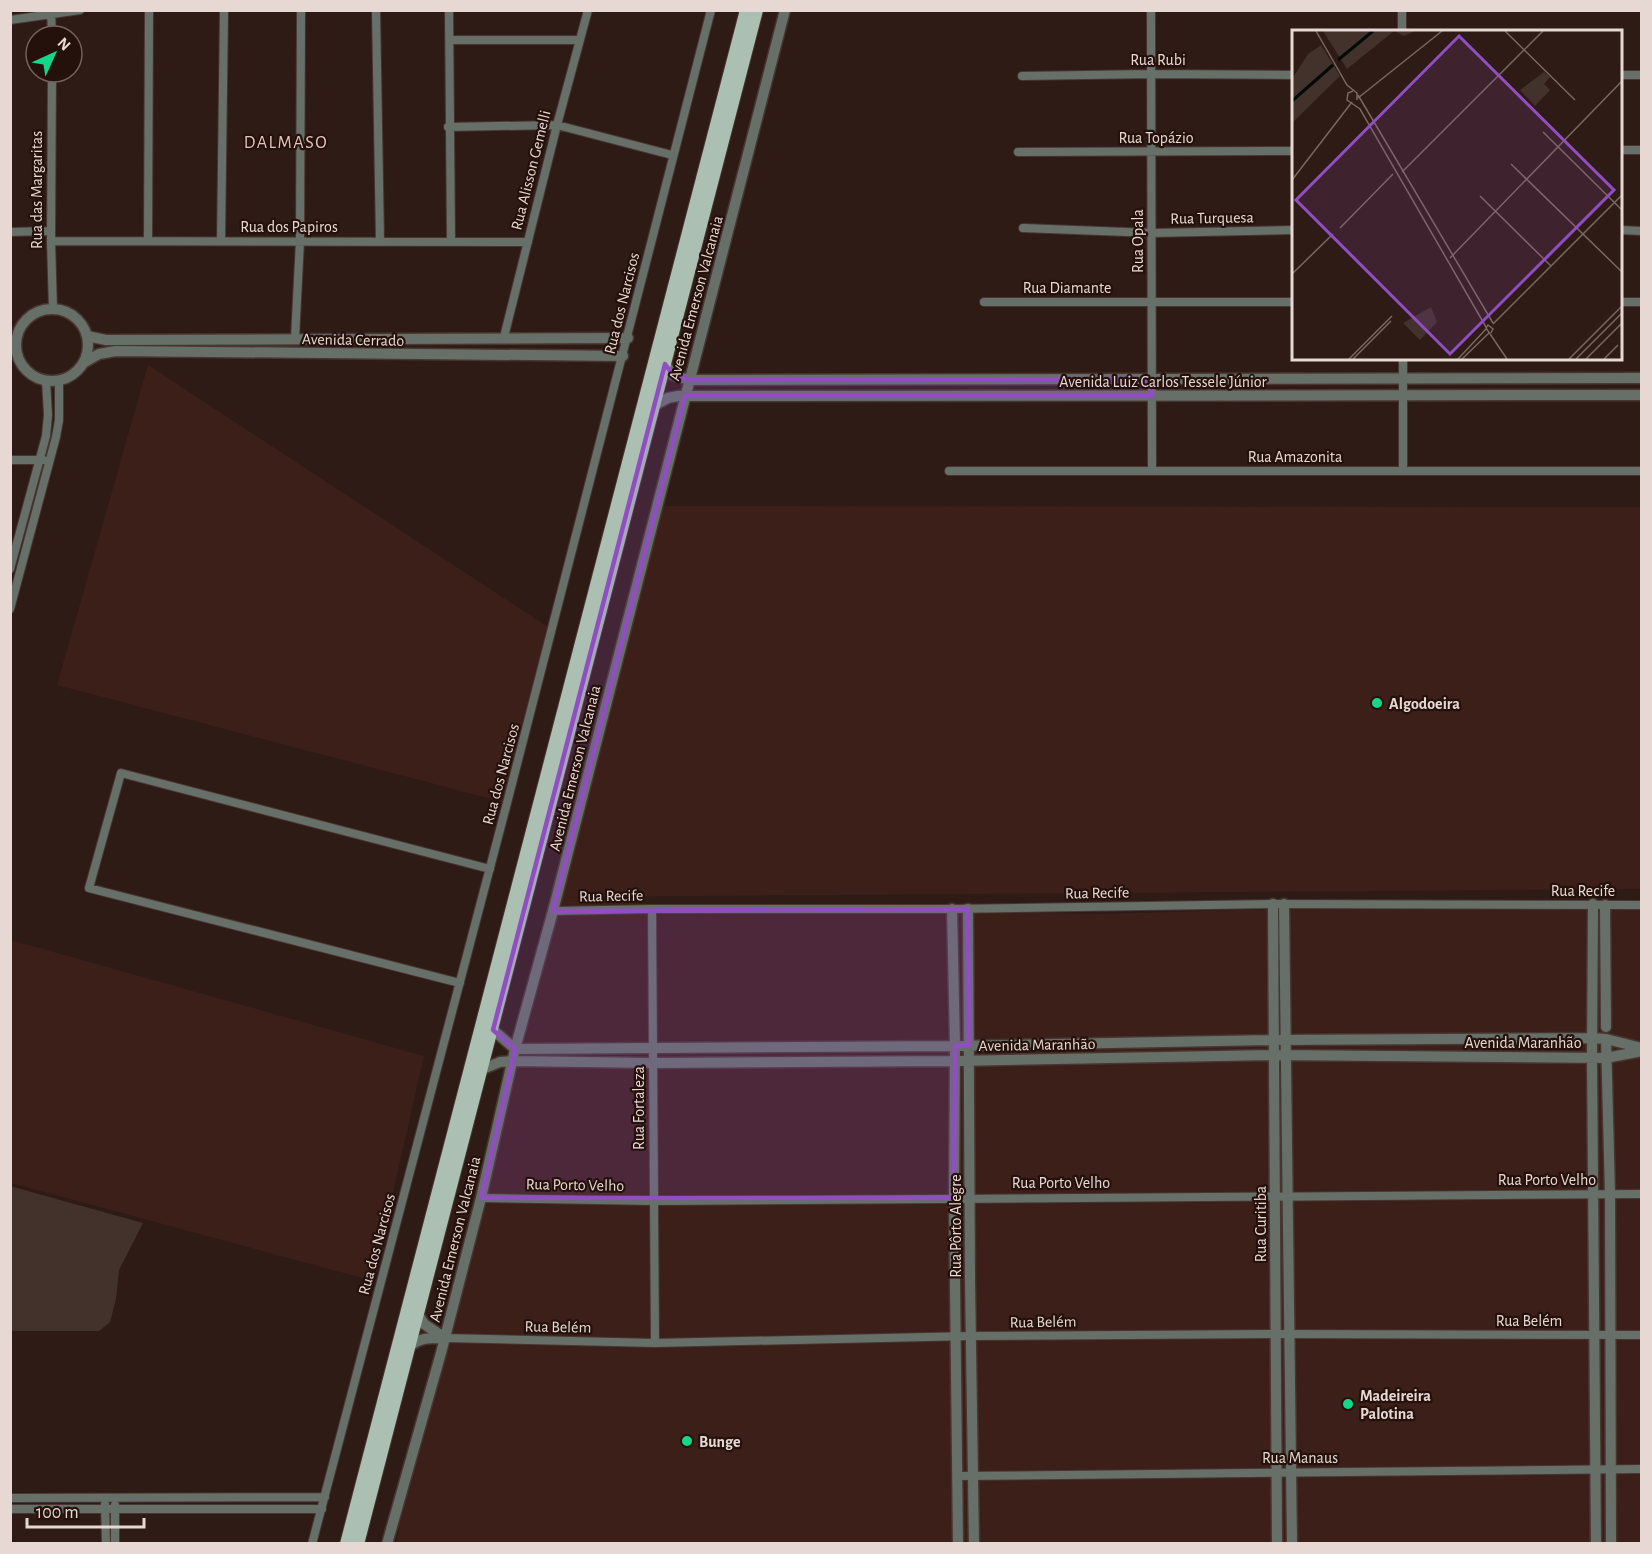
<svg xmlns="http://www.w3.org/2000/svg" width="1652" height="1554" font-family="'Alegreya Sans',sans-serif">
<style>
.built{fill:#3b1f18}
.green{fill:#43312c}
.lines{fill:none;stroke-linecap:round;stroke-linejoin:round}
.minor-casing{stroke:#493530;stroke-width:10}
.tertiary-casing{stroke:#493530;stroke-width:13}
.primary-casing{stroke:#493530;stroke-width:14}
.minor{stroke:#667069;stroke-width:8}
.tertiary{stroke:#667069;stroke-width:10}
.primary{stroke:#abc0b3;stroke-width:12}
.marked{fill:#914ec3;fill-opacity:0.2;stroke:#914ec3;stroke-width:4.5;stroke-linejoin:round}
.poi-dot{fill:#12d98a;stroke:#25110c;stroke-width:2}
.labels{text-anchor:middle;stroke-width:4.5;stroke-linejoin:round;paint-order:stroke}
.street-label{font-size:16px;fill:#e7d8d4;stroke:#25110c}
.poi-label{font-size:16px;font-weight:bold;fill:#e7d8d4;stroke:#25110c;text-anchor:start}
.neighbourhood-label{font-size:18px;letter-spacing:1.5px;fill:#e2c5bd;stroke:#25110c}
.inset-river{fill:none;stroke:#000c04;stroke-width:3}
.inset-road{fill:none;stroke:#796761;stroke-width:1.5}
.view{fill:#914ec3;fill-opacity:0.15;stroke:#914ec3;stroke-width:3}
.inset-edge{fill:none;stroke:#e7d8d4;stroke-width:3}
</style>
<rect width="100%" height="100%" fill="#2f1b15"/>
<path class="built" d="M148,365L548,627L503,802L57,685Z
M657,506L1641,507V889L567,897L661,905L1102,914L1271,909H1641V1543L397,1544L399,1521Z
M11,940L424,1056L373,1281L11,1183Z"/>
<path class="green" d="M10,1186L143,1223L119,1270L116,1299L110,1322L99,1331H11Z"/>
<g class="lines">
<g class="minor-casing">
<path id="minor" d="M376,10L380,241
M449,10L451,242
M1151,10L1152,471
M51,11L52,36
M10,20L80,10
M1402,32V10
M450,40H579
M52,72L51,241L53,309
M1620,75H1642
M1022,76L1151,74L1294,75
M448,127L557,125L672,155
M1620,150H1642
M1018,152L1294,151
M1023,228L1152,233L1294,230
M1620,230L1642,231
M10,232L51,231
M51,241L528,242
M148,241L149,10
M221,241L224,10
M984,302H1294
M1620,302H1642
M504,337L557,125L588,10
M295,338L300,241L301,10
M1403,358V471
M10,460H43
M949,471H1642
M10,569L46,436L48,415L46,380
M10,609L56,437L59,420V381
M652,909L655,1343
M553,911L652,909H952L1273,904L1642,905
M460,983L89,888L121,773L490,869
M481,1198L654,1201L1642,1194
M445,1338L655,1343L971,1336L1276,1334L1642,1335
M958,1476L1642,1469
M10,1498L325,1497
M105,1504L106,1544
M115,1505V1544
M10,1509H322
M312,1544L507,803L711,10"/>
</g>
<g class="tertiary-casing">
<path id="tertiary" d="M16 345a36 36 0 1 1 72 0a36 36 0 1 1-72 0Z
M87,336L106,340L628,338
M85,362L99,354L116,351L623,356
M665,364L673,375L689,380L1642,378
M653,406L668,398L678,396L1642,395
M1273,904L1277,1544
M1284,904L1292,1544
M1593,904L1592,1057L1596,1544
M1605,905L1606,1027
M952,909L955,1046L954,1198L958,1544
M968,909L970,1281L974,1544
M493,1030L515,1049
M1606,1039L1610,1194L1611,1544
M515,1049L955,1046L1274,1040L1592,1038L1606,1039L1642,1048
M483,1069L500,1062L513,1061L653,1063L955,1061L1274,1055L1606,1058L1642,1051
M419,1316L424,1324L445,1338
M410,1346C421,1337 431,1338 445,1338
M387,1544L441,1353L481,1198L515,1049L553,911L785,10"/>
</g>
<g class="primary-casing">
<path id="primary" d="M346,1544L746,10
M358,1544L757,10"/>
</g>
<use href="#minor" class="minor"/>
<use href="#tertiary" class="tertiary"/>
<use href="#primary" class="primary"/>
</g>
<path class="marked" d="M665,364L673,375L689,380L1152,379V396H685L553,911L968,909L969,1045L955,1046L954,1198H481L515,1049L493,1030Z"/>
<g class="poi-dot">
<circle cx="1377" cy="703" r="6"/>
<circle cx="1348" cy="1404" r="6"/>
<circle cx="687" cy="1441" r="6"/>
</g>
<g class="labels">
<g class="street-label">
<text x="1158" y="65">Rua Rubi</text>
<text x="1156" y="143">Rua Topázio</text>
<text transform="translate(530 170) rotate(-76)" y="6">Rua Alisson Gemelli</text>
<text transform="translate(36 190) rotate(-90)" y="6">Rua das Margaritas</text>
<text transform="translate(1212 217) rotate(-1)" y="6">Rua Turquesa</text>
<text x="289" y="232">Rua dos Papiros</text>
<text transform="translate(1137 241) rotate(-90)" y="6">Rua Opala</text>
<text x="1067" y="293">Rua Diamante</text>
<text transform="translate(695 298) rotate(-75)" y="6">Avenida Emerson Valcanaia</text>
<text transform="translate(621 303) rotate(-76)" y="6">Rua dos Narcisos</text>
<text transform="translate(353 339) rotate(1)" y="6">Avenida Cerrado</text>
<text x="1163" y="387">Avenida Luiz Carlos Tessele Júnior</text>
<text x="1295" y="462">Rua Amazonita</text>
<text transform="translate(574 768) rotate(-76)" y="6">Avenida Emerson Valcanaia</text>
<text transform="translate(500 774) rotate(-75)" y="6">Rua dos Narcisos</text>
<text x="1583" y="896">Rua Recife</text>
<text transform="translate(1097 892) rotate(-1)" y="6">Rua Recife</text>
<text transform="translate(611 895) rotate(-1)" y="6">Rua Recife</text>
<text x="1523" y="1048">Avenida Maranhão</text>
<text transform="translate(1037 1044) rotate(-1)" y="6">Avenida Maranhão</text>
<text transform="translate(638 1108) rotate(-90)" y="6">Rua Fortaleza</text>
<text x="1547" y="1185">Rua Porto Velho</text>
<text x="1061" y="1188">Rua Porto Velho</text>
<text transform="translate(575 1184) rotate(1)" y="6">Rua Porto Velho</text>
<text transform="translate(1260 1224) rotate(-90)" y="6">Rua Curitiba</text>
<text transform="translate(955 1226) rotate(-90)" y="6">Rua Pôrto Alegre</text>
<text transform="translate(454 1239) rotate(-76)" y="6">Avenida Emerson Valcanaia</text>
<text transform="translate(376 1244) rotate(-75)" y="6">Rua dos Narcisos</text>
<text x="1529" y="1326">Rua Belém</text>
<text transform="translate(1043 1321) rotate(-1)" y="6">Rua Belém</text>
<text transform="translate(558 1326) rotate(1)" y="6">Rua Belém</text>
<text x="1300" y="1463">Rua Manaus</text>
</g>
<g class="poi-label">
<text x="1389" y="709">Algodoeira</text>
<text x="1360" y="1401">Madeireira<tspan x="1360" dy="18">Palotina</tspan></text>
<text x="699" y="1447">Bunge</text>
</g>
<g class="neighbourhood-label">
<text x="286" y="148">DALMASO</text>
</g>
</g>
<g transform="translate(1292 30)">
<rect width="330" height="330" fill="#2f1b15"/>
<path d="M31,1H123L112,6L102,1L55,39ZM29,15L48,46L0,93V49L16,24ZM252,42L258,47L252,54L258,60L243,76L228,60ZM139,277L145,292L128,310L111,293Z" fill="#43312c"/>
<path class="inset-river" d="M46,30L81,1M0,71L41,35"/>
<path class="inset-road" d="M24,1L55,55L65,63V70M213,1L283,70M61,61L56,63L55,70L68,79L194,297M66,65L201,293M66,68L150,1M251,102L330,180M219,134L330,242M110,142L251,1M0,150L60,72M188,166L259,236M48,198L101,144M158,228L330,51M0,244L41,204M201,294L330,165M199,303L201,299L196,295L194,298L215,329M57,329L100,286M61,329L99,291M166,329L194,299M170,329L198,302M277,329L330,276M284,329L330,283M294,329L330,293M312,329L326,315"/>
<path class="view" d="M167,6L322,160L158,324L4,170Z"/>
<rect width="330" height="330" class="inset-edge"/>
</g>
<rect width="1652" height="1554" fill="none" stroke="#e7d8d4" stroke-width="24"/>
<g transform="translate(54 54) rotate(45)"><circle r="28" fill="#25110c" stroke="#73615c" stroke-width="1.5"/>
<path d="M0-4.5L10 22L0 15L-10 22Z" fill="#12d98a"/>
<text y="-9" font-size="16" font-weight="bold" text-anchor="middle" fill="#e7d8d4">N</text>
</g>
<path d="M27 1518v9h117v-9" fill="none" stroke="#e7d8d4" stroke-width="3"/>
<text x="36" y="1518" font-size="18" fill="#e7d8d4" stroke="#25110c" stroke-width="4.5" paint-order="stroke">100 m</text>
</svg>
